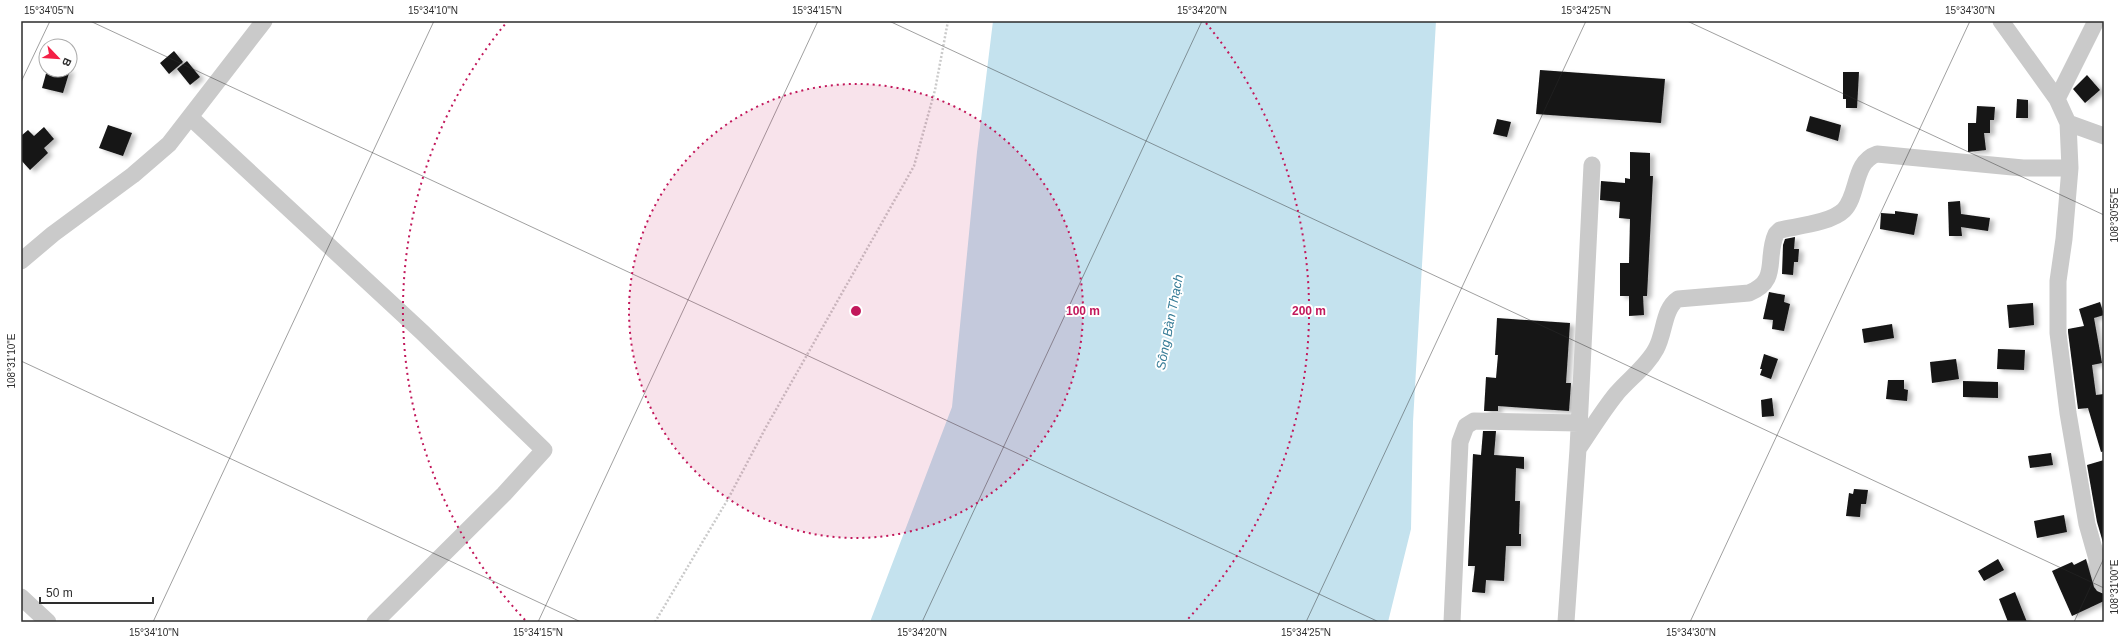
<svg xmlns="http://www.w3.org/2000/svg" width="2125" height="643" font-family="Arial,sans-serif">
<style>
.water{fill:#c4e2ee}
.building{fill:#141414;filter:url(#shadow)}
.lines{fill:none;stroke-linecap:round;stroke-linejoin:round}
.path{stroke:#cacaca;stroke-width:2.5;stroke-dasharray:2 2;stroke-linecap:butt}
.minor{stroke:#cacaca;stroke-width:17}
.ticks{fill:none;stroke:#2d2d2d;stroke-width:1;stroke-opacity:0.45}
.ring{fill:none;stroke:#c2185b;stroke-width:2;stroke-dasharray:2 4}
.labels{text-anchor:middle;stroke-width:4;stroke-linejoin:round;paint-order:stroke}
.water-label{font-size:13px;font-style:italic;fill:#357b96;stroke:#fff}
.centre{fill:#c2185b;stroke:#fff;stroke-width:2}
.ring-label{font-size:12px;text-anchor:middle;font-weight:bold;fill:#c2185b;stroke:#fff;stroke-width:4;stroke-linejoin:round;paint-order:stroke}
.neatline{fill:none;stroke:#2d2d2d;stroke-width:1.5}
.ticks-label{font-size:10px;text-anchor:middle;fill:#2d2d2d}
</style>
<defs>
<filter id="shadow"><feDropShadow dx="4.5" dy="2.5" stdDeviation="2" flood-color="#0004"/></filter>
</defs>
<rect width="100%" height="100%" fill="#fff"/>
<path class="water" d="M993,21H1436L1413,422L1411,529L1388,622H870L952,407L977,152Z"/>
<path class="building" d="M174,51L183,62L169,74L160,63Z
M187,61L200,77L190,85L177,69Z
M47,70H70L63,93L42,88Z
M1540,70L1665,79L1661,123L1536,114Z
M1843,72H1859L1857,108H1846V99H1843Z
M2087,75L2100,90L2085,103L2073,89Z
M2017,99L2028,100V118H2016Z
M1977,106L1995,107L1994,120H1990V133H1984L1986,150L1968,152V123H1976Z
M1810,116L1841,125L1838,141L1806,131Z
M1497,119L1511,122L1507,137L1493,134Z
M108,125L132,133L123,156L99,148Z
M44,127L54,139L44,148L48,153L30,170L21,160V136L28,130L34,136Z
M1630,152L1650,153V176H1653L1647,296H1643L1644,315L1629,316V296H1620V263H1629L1630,219L1619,218L1620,202L1600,200L1601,181L1625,183V178L1630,179Z
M1960,201L1961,214L1990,218L1988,231L1961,227L1962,236H1949L1948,202Z
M1895,211L1918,214L1914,235L1880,229L1881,213L1895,214Z
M1795,237L1794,249H1799L1798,262H1794L1793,275L1782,274L1783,245L1785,239Z
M1769,292L1785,295L1784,302L1790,304L1784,331L1772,329L1773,320L1763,319Z
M2100,302L2104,315L2094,318L2102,363L2092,365L2096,395L2104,394V451L2101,452L2088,408L2078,409L2068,332V329L2084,326L2079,309Z
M2033,303L2034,325L2009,328L2007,305Z
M1497,318L1570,323L1566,383H1571L1569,411L1498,406V411H1484L1486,377L1496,378L1498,355H1495Z
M1892,324L1894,338L1864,343L1862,329Z
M1998,349L2025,350L2024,370L1997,369Z
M1764,354L1778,359L1771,379L1760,375L1762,369H1760Z
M1956,359L1959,379L1932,383L1930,362Z
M1888,380H1904V389L1908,390L1907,401L1886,399Z
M1963,381L1998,382V398L1963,397Z
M1772,398L1774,416L1762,417L1761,400Z
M1483,431H1496L1494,455L1524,457V469L1516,468L1515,501H1520L1519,534H1521V546H1506L1504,581L1486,580L1485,593L1472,592L1475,566H1468L1473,454L1481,455Z
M2051,453L2053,465L2030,468L2028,456Z
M2104,460V546L2097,522L2087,465Z
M1854,489L1868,490L1866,504H1861L1860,517L1846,516L1849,493L1853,494Z
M2064,515L2067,532L2037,538L2034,521Z
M1998,559L2004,570L1984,581L1978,571Z
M2086,559L2094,587L2097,591L2104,594V601L2072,616L2052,571L2072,562L2074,565Z
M2015,592L2027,622H2008L1999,599Z"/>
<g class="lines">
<path class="path" d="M655,622L728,499L765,429L914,166L935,90L948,21"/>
<path class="minor" d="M2001,21L2057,99L2068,123L2070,168L2064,239L2058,281V333L2068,413L2087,524L2104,584
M2057,99L2096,21
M190,117L422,332L544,450L504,494L375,622
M2068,123L2104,136
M21,261L53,234L133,175L169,144L264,21
M1578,449C1591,430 1603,410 1617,393C1630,378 1647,366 1656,349C1665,333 1663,309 1678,299L1749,293C1780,281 1765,258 1776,234L1780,230C1797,226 1831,223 1844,210C1859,194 1853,162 1877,154L2023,168H2070
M21,597L48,622
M1452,622L1460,442L1466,426L1474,421L1579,423
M1566,622L1578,449L1592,165"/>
</g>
<path class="ticks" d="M90,21L1379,622M889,21L2104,588M1687,21L2104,215M21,82L50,21M21,361L581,622M153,622L434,21M538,622L818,21M922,622L1202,21M1306,622L1586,21M1690,622L1970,21M2074,622L2104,558"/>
<circle cx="856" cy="311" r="227" fill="#c2185b" fill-opacity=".12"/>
<g class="ring">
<circle cx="856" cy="311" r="227"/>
<path d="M525 620A453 453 0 0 1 506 23M1206 23A453 453 0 0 1 1187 620"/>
</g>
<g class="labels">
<g class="water-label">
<text transform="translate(1169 322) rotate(-79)" y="5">Sông Bàn Thạch</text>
</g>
</g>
<circle cx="856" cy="311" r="6" class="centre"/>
<g class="ring-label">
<text x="1083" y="315">100 m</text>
<text x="1309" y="315">200 m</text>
</g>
<rect width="2125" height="643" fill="none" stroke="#ffffff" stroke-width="44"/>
<g transform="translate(58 58) rotate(115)"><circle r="19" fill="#ffffff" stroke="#ababab"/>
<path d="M0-3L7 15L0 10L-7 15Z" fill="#f42046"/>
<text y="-6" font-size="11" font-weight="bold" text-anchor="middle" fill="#2d2d2d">B</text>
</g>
<path d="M40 597v6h113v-6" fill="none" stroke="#2d2d2d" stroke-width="2"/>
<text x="46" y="597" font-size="12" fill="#2d2d2d" stroke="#ffffff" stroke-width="3" paint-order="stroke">50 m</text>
<rect x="22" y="22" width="2081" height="599" class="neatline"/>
<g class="ticks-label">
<text x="49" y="14">15°34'05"N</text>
<text x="433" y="14">15°34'10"N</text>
<text x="817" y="14">15°34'15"N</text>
<text x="1202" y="14">15°34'20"N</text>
<text x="1586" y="14">15°34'25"N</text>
<text x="1970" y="14">15°34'30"N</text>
<text transform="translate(2114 215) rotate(-90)" y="4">108°30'55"E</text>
<text transform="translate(11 361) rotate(-90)" y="4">108°31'10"E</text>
<text transform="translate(2114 587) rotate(-90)" y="4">108°31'00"E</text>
<text x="154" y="636">15°34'10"N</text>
<text x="538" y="636">15°34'15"N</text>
<text x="922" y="636">15°34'20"N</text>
<text x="1306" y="636">15°34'25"N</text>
<text x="1691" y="636">15°34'30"N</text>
</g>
</svg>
